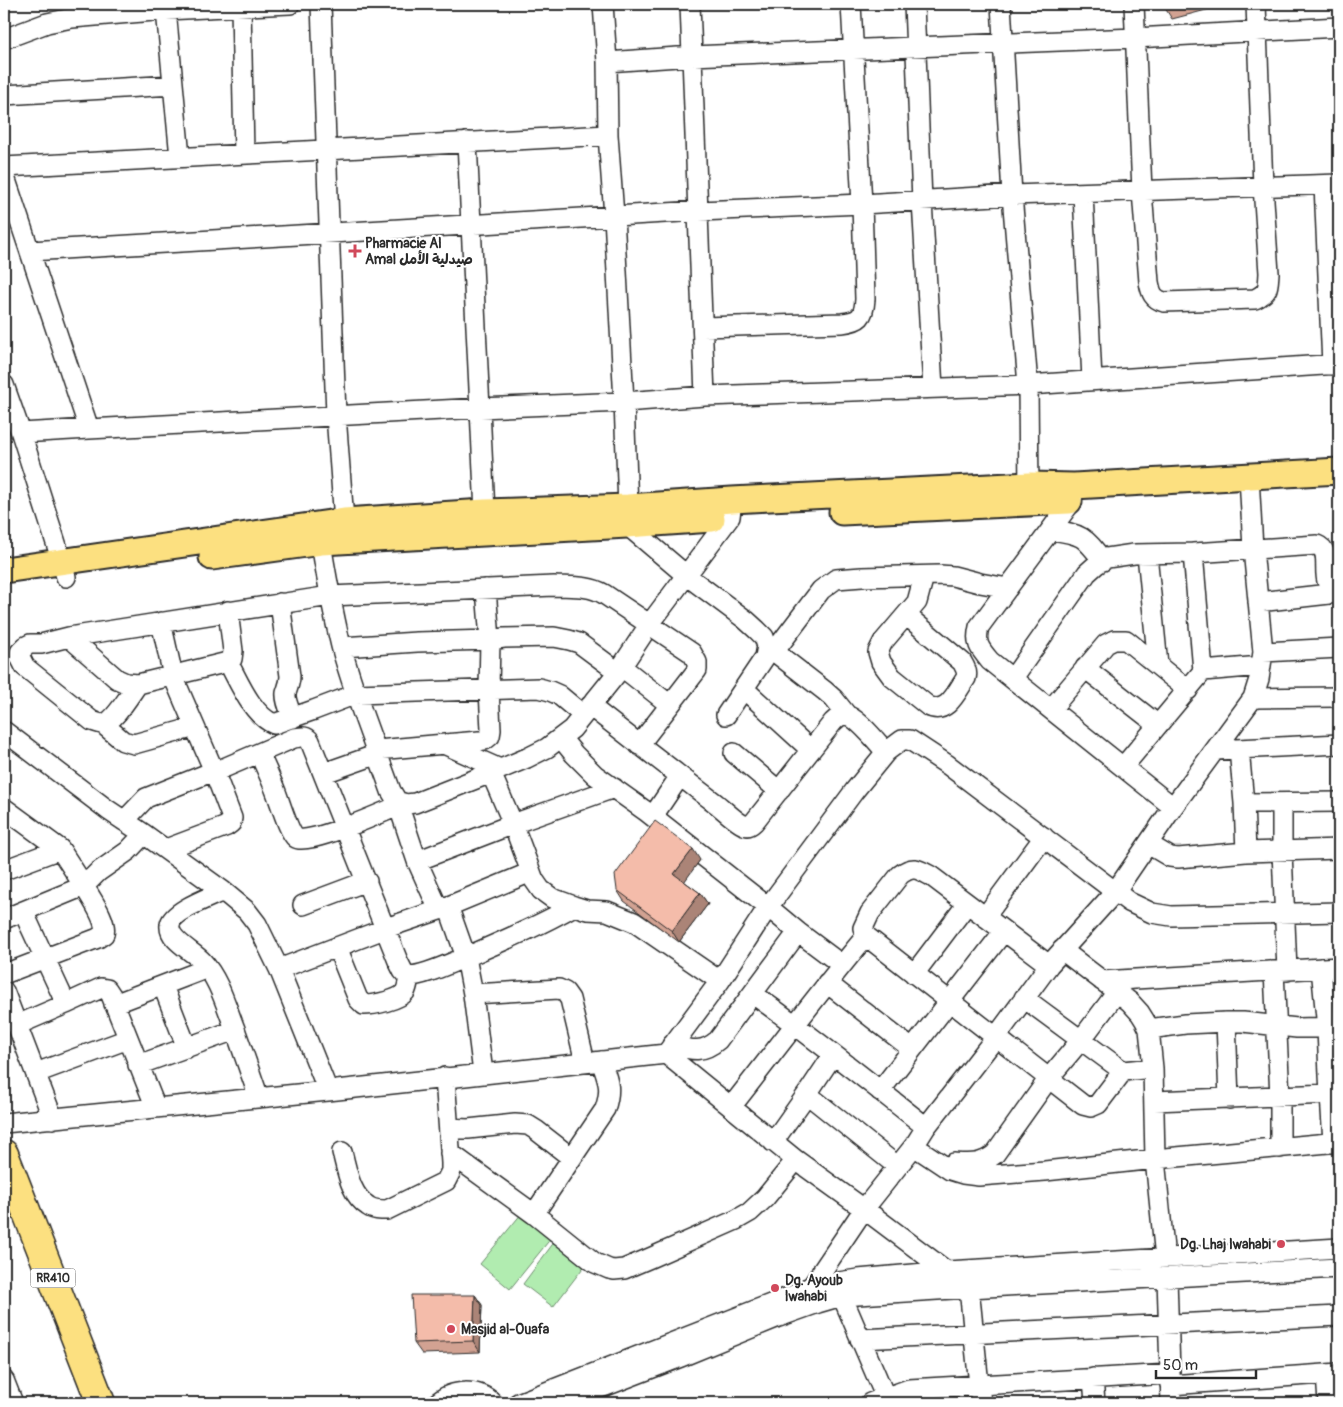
<svg xmlns="http://www.w3.org/2000/svg" width="1343" height="1407" font-family="Pangolin,'Playpen Sans Arabic',sans-serif">
<style>
.green{fill:#b1ecb0;stroke:#6e8c6e}
.lines{fill:none;stroke-linecap:round;stroke-linejoin:round}
.minor-casing{stroke:#2b2b2b;stroke-width:22}
.major-casing{stroke:#2b2b2b;stroke-width:29}
.highway-casing{stroke:#2b2b2b;stroke-width:31}
.minor{stroke:#fff;stroke-width:19}
.major{stroke:#fce080;stroke-width:25}
.highway{stroke:#fce080;stroke-width:28}
.wall{fill:#d2a292;stroke:#2b2b2b}
.shaded-wall{fill:#ab8477;stroke:#2b2b2b}
.building{fill:#f4bcaa;stroke:#2b2b2b}
.poi-dot{fill:#d1495b;stroke:#fff;stroke-width:2}
.labels{text-anchor:middle;stroke-width:4;stroke-linejoin:round;paint-order:stroke}
.shield{fill:#fff;stroke:#6b6b6b;stroke-width:1}
.shield-label{font-size:12px;font-weight:bold;fill:#2b2b2b}
.poi-label{font-size:14px;font-weight:bold;fill:#2b2b2b;stroke:#fff;text-anchor:start}
</style>
<rect width="100%" height="100%" fill="#fff"/>
<filter id="ink" filterUnits="userSpaceOnUse"><feTurbulence type="fractalNoise" baseFrequency=".02" numOctaves="2"/><feDisplacementMap in="SourceGraphic" scale="10" xChannelSelector="R" yChannelSelector="G"/><feConvolveMatrix kernelMatrix="1 2 1 2 8 2 1 2 1" color-interpolation-filters="sRGB"/></filter>
<g filter="url(#ink)">
<path class="green" d="M522,1213L552,1237L510,1289L480,1264Z
M555,1241L586,1264L553,1307L523,1284Z"/>
<g class="lines">
<g class="minor-casing">
<path id="minor" d="M321,4L336,415L344,521L347,534
M603,4L607,62L608,135L614,216L624,402L628,507L627,525L687,576L746,620L757,630L764,637L767,646L765,657L726,715
M690,4L705,396
M914,4L922,201L933,388
M1001,4L1012,195L1028,385L1029,496
M1134,4L1142,191L1149,282C1151,293 1153,299 1164,302L1255,299C1269,292 1268,288 1269,273L1263,186L1256,4
M241,6L244,154
M166,10L180,157
M4,39L47,23L72,18L166,10L290,4
M607,62L692,56L1135,38L1339,27
M4,95L173,85
M467,142L485,512
M4,167L608,135
M4,174L89,429L480,408L624,402L705,396L1028,385L1339,364
M1324,185L1332,365
M1083,193L1092,380
M30,251L699,211L862,204L1012,195L1339,184
M703,327L842,323C860,321 864,317 865,299L862,204L851,4
M4,385L21,433L62,562L66,577
M21,433L89,429
M1073,492L1072,501L979,627C975,643 979,648 990,661L1173,807
M319,530C325,569 332,608 341,646C354,695 374,743 391,791L397,801L406,804L415,803L491,773
M1051,530C1082,534 1084,536 1103,561
M1147,554L1158,665
M1258,602L1338,593
M280,603L290,676C290,683 288,687 286,693C285,701 290,710 293,718
M906,615L962,662C965,667 968,672 966,678C957,691 947,716 928,706L892,677L881,662L878,652L883,642L917,602L924,576
M161,622L173,676L214,771L232,818L231,823L227,826L166,849
M69,637L117,679L126,683L138,684L228,662L232,659L233,651L228,611
M767,646L825,691L834,699L846,714
M342,647L417,642L490,640L504,638L554,637L569,640L579,643L618,672
M774,652L821,590L836,579L862,577L940,575L953,576L980,583L1008,588
M1263,652L1339,648
M228,662C239,682 252,715 274,724L314,710L356,694L509,689L539,688L550,691L559,695L583,715
M622,667L670,705L639,745
M1085,668L1158,725
M1203,671L1261,666
M1013,678L1087,573L1097,564L1107,558L1134,554L1193,553L1317,545C1336,552 1314,585 1339,593
M138,684C131,693 114,722 103,724C100,724 95,722 92,721L25,667L20,657V652L26,646L30,644H41L69,637L330,596L554,586C571,587 589,585 604,594L692,653L697,662V670L670,705
M744,689L811,750
M1253,698L1339,697
M590,706C631,738 672,770 714,802C721,807 737,823 744,825C748,827 751,825 754,822L833,722L842,714C855,714 877,742 886,752
M1051,709L1106,644L1114,640H1126L1188,690
M103,724L123,741L134,744L195,727
M4,731L108,810L144,834L223,891L247,911L257,924L279,969L328,1091
M561,738L574,754L595,775L647,812L768,907L798,932L842,965
M446,745L500,769
M1239,749L1244,803
M377,750L479,741L485,740L490,736L491,730L489,690L490,640L486,589
M1216,750L1339,744
M259,753C265,766 271,779 276,792C280,802 289,833 296,838C307,846 384,812 398,806
M734,753L779,791
M1123,767L1203,671L1193,553
M324,773L378,754
M397,801L417,861L439,910
M1282,803V851L1287,971
M4,808L60,849L4,870
M653,816L680,776
M124,821L146,798L214,771L219,770L294,738C301,737 306,735 310,741L398,961L403,971L407,976C422,977 451,963 466,957C503,941 539,926 574,906
M1148,844L1170,857L1178,858L1246,852L1244,803L1339,802
M1246,852L1339,849
M417,861L513,824L614,788
M223,891C211,897 171,911 170,925C168,940 193,951 202,961C219,979 226,1006 235,1029C243,1052 251,1075 259,1098
M303,905L367,881
M448,906L466,957L473,994L559,989L565,992L570,999L585,1062
M23,911L66,1004
M985,917L1044,837
M4,919L84,886L60,849
M337,947L358,999L364,1005C374,1005 399,1000 405,992C408,987 408,981 409,976
M1062,950L1130,1002L1140,1013L1145,1021L1149,1029L1153,1068L1155,1159L1167,1278L1171,1403
M1049,965L931,876C918,869 913,865 900,875L870,913L863,928L866,936L1083,1105L1091,1107L1098,1104L1123,1071
M1321,968L1327,1028L1329,1075L1339,1074
M279,969L392,926L439,910L531,872
M1274,971L1280,1097V1148
M4,974L98,938L104,934C108,921 90,897 84,886L98,872L128,851L144,834
M914,974L967,904
M720,981L634,922L607,911L587,910L574,906L552,898L541,890L534,880L513,824L491,773L527,758L547,748L572,729L618,672L649,625L730,517L732,500
M1102,981L1339,967
M827,983L912,1049
M163,986L187,1048
M4,991L53,1119
M473,994L483,1073
M753,994C812,1036 869,1082 926,1127
M1024,998L1123,1071L1153,1068
M114,1004L208,968
M1226,1022L1229,1099
M17,1025L66,1004L101,988L107,989L111,995L156,1108
M1149,1029L1185,1024L1226,1022H1243L1297,1028L1339,1027
M672,1045C691,1050 702,1054 718,1040L798,932
M666,1054L720,981L768,907L855,790L886,752L902,740H910L948,765L1129,902L1152,913L1171,916L1339,912
M138,1065L235,1030
M36,1073L128,1039
M880,1091L1004,931
M807,1094L897,1166
M1330,1094L1333,1143
M1154,1101L1330,1094L1329,1075
M731,1107C776,1050 819,992 866,936
M4,1123L328,1091L666,1054L796,1160L864,1209L969,1288L979,1385L1170,1374
M449,1128L468,1129L515,1124L528,1125L536,1130L572,1158
M773,1142L807,1094L833,1055
M914,1146L950,1170L963,1174L979,1176L1045,1171L1155,1159L1339,1142
M342,1152C347,1170 350,1195 368,1206C373,1210 381,1210 387,1210L446,1181L451,1171V1163L445,1077
M450,1153L534,1214L595,1263L609,1269L614,1270L624,1269L650,1258L736,1220L750,1212L765,1198L796,1160
M954,1163C972,1164 981,1165 995,1154L1049,1078L1081,1040L1117,992
M534,1214L605,1109C612,1088 608,1081 601,1061
M842,1296L888,1403
M818,1303L812,1286L864,1209L914,1146L926,1127L996,1037L1049,965L1115,892L1173,807L1253,698L1259,679L1263,652L1253,549L1249,476
M860,1339L1339,1316
M1326,1374L1328,1403
M1093,1378L1095,1403
M4,1380L13,1403
M1170,1385L1339,1373
M437,1403C452,1389 478,1388 493,1403
M518,1403L791,1296L812,1286L858,1279L947,1271L1339,1248
M562,1403L681,1357L776,1318L818,1303L842,1296L969,1288L1339,1268
M870,1403L909,1389L979,1385L981,1403"/>
</g>
<g class="major-casing">
<path id="major" d="M842,512L1069,501
M212,557L321,542L627,525L712,519
M4,570L344,521L485,512L628,507L732,500L1030,485L1074,486L1339,471"/>
</g>
<g class="highway-casing">
<path id="highway" d="M4,1154L101,1403"/>
</g>
<use href="#minor" class="minor"/>
<use href="#major" class="major"/>
<use href="#highway" class="highway"/>
</g>
<path class="wall" d="M1164,4H1229L1172,19L1165,8Z
M700,860L684,881L700,893L708,904L679,942L624,901L617,890Z
M475,1295L482,1305L480,1352L422,1354L414,1343Z"/>
<path class="shaded-wall" d="M693,849L700,860L682,885L674,874Z
M700,893L708,904L679,942L672,931Z
M475,1295L482,1305L480,1352L473,1341Z"/>
<path class="building" d="M1164,4H1181L1165,8Z
M655,821L693,849L674,874L700,893L672,931L617,890L615,875Z
M411,1295H475L473,1341L414,1343Z"/>
</g>
<g class="poi-dot">
<path d="M352.5 243.5h5v5h5v5h-5v5h-5v-5h-5v-5h5z"/>
<circle cx="1281" cy="1244" r="5"/>
<circle cx="775" cy="1288" r="5"/>
<circle cx="451" cy="1329" r="5"/>
</g>
<g class="labels">
<rect class="shield" x="30.5" y="1268.5" width="45" height="19" rx="4"/>
<g class="shield-label">
<text x="53" y="1282">RR410</text>
</g>
<g class="poi-label">
<text x="365" y="248">Pharmacie Al<tspan x="365" dy="16">Amal صيدلية الأمل</tspan></text>
<text x="1271" y="1249" text-anchor="end">Dg. Lhaj lwahabi</text>
<text x="785" y="1285">Dg. Ayoub<tspan x="785" dy="16">lwahabi</tspan></text>
<text x="461" y="1334">Masjid al-Ouafa</text>
</g>
</g>
<rect width="1343" height="1407" fill="none" stroke="#fff" stroke-width="20"/>
<rect x="10" y="10" width="1323" height="1387" fill="none" stroke="#2b2b2b" stroke-width="2" filter="url(#ink)"/>
<path d="M1156 1370v8h100v-8" fill="none" stroke="#2b2b2b" stroke-width="2.5"/>
<text x="1163" y="1370" font-size="15" fill="#2b2b2b" stroke="#ffffff" stroke-width="4" paint-order="stroke">50 m</text>
</svg>
